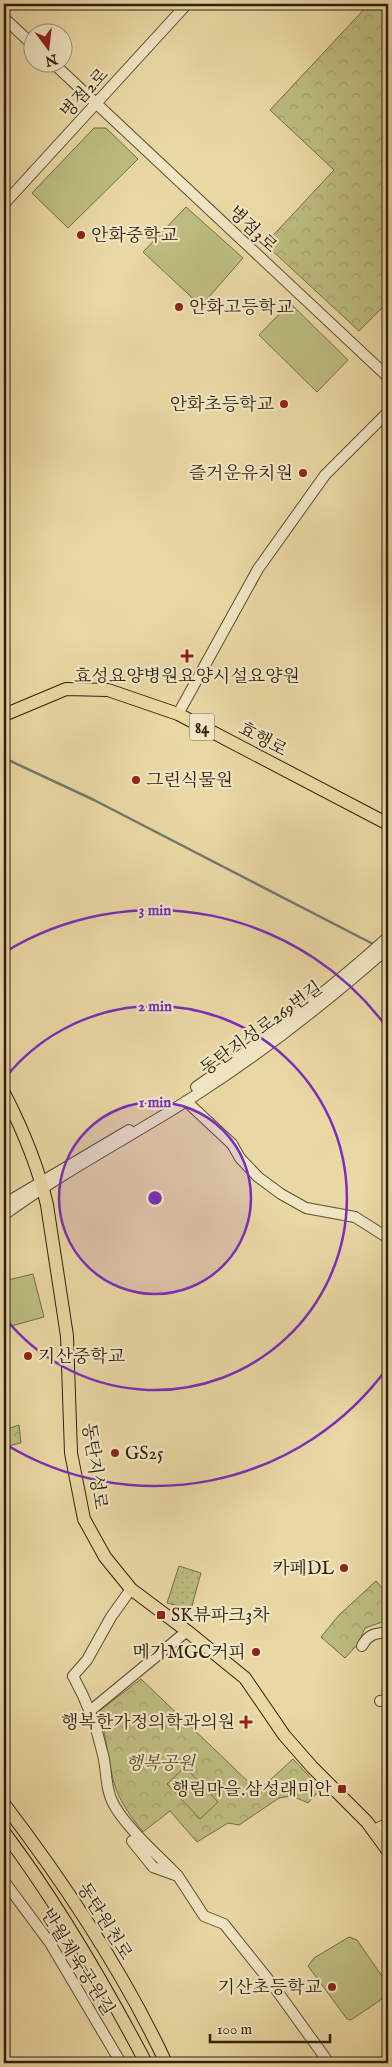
<svg xmlns="http://www.w3.org/2000/svg" width="392" height="2067" font-family="'IM FELL English','Noto Serif KR',serif">
<style>
.grass{fill:url(#grass-dots);stroke:#756e46}
.park{fill:url(#park-crowns);stroke:#756e46}
.pitch{fill:#bdbd81;stroke:#756e46}
.lines{fill:none;stroke-linecap:round;stroke-linejoin:round}
.stream{stroke:#6e7b6d;stroke-width:2.5}
.minor-casing{stroke:#5c4d32;stroke-width:12}
.major-casing{stroke:#2d1f0c;stroke-width:14}
.minor{stroke:#f1e6c4;stroke-width:10}
.major{stroke:#ead8a4;stroke-width:12}
.ring{fill:none;stroke:#7b2cbf;stroke-width:2.5}
.poi-dot{fill:#8f2418;stroke:#f1e6c4;stroke-width:2}
.labels{text-anchor:middle;stroke-width:4.5;stroke-linejoin:round;paint-order:stroke}
.shield{fill:#f1e6c4;stroke:#685b43;stroke-width:1}
.shield-label{font-size:16px;font-weight:bold;fill:#2d1f0c}
.street-label{font-size:18px;fill:#2d1f0c;stroke:#f1e6c4}
.poi-label{font-size:18px;fill:#2d1f0c;stroke:#f1e6c4;text-anchor:end}
.park-label{font-size:18px;font-style:italic;fill:#584e2f;stroke:#f1e6c4}
.centre{fill:#7b2cbf;stroke:#f1e6c4;stroke-width:2.5}
.ring-label{font-size:15px;text-anchor:middle;font-weight:bold;fill:#7b2cbf;stroke:#f1e6c4;stroke-width:4.5;stroke-linejoin:round;paint-order:stroke}
</style>
<defs>
<pattern id="grass-dots" width="8" height="8" patternUnits="userSpaceOnUse" patternTransform="scale(1.25)"><rect width="8" height="8" fill="#bdbd81"/><path d="M2 2h.1M6 6h.1" fill="none" stroke="#a3a26e" stroke-width="1.8" stroke-linecap="round"/></pattern>
<pattern id="park-crowns" width="20" height="18" patternUnits="userSpaceOnUse" patternTransform="scale(1.25)"><rect width="20" height="18" fill="#bdbd81"/><path d="M2 6a3 3 0 1 1 6 0M12 15a3 3 0 1 1 6 0" fill="none" stroke="#a3a26e"/></pattern>
</defs>
<rect width="100%" height="100%" fill="#ead8a4"/>
<filter id="stains"><feTurbulence type="fractalNoise" baseFrequency=".004" numOctaves="4"/><feColorMatrix values="0 0 0 0 .2 0 0 0 0 .09 0 0 0 0 .02 0 0 0 .5 -.17"/></filter>
<radialGradient id="worn" r=".72"><stop offset=".6" stop-color="#630" stop-opacity="0"/><stop offset="1" stop-color="#630" stop-opacity=".3"/></radialGradient>
<path class="grass" d="M179,1566L201,1573L191,1609L167,1603Z"/>
<path class="park" d="M369,4H388V302L359,331L265,244L334,170L270,110Z
M19,1425L21,1443L4,1447V1430Z
M376,1581L388,1594V1620L365,1628L358,1644L345,1658L321,1637L339,1615Z
M141,1679L258,1791L293,1759L321,1789L308,1803L292,1796L279,1798L239,1825L228,1823L197,1842L170,1811L143,1832C132,1818 122,1805 116,1789C107,1764 108,1736 98,1712Z"/>
<path class="pitch" d="M94,128H106L138,159L68,228L32,193Z
M186,207L243,258L201,306L143,252Z
M290,303L348,360L317,392L259,335Z
M33,1274L44,1317L4,1328V1281Z
M185,1767L218,1802L200,1819L167,1784Z
M349,1937L357,1940L388,1985V1995L351,2020L347,2019L308,1966L314,1958Z"/>
<g class="lines">
<path class="stream" d="M4,758L94,800L375,945"/>
<g class="minor-casing">
<path id="minor" d="M4,18L32,44
M52,62L388,377
M4,204L187,4
M178,714L258,569L325,475L388,412
M196,1087C263,1040 328,992 388,937
M186,1101L232,1144L240,1158L258,1177L281,1194L306,1208L355,1217L388,1238
M4,1204L129,1130
M4,1215C64,1171 130,1137 193,1097C262,1053 327,1002 388,948
M131,1589L111,1617L87,1660L73,1676C87,1701 97,1728 103,1755C107,1771 105,1786 112,1801C123,1825 159,1856 178,1876
M362,1646C369,1633 375,1634 388,1632
M380,1701L388,1700
M90,1711L187,1631
M374,1830L388,1823
M132,1841L153,1867L178,1876L204,1916L224,1924L272,1984L329,2063
M4,1881L50,1943L121,2063"/>
</g>
<g class="major-casing">
<path id="major" d="M4,715L66,689L108,690L178,714L388,824
M4,1093C22,1128 38,1166 47,1205L67,1336L71,1453L84,1519L105,1557L131,1589L187,1631L245,1678L284,1735L312,1767L367,1822L388,1851
M4,1804C65,1884 123,1971 166,2063
M4,1832C59,1905 104,1983 146,2063"/>
</g>
<use href="#minor" class="minor"/>
<use href="#major" class="major"/>
</g>
<circle cx="155" cy="1198" r="96" fill="#7b2cbf" fill-opacity=".12"/>
<g class="ring">
<circle cx="155" cy="1198" r="96"/>
<path d="M5 1078A192 192 0 1 1 5 1318"/>
<path d="M388 1367A288 288 0 0 1 5 1444M5 952A288 288 0 0 1 388 1029"/>
</g>
<g class="poi-dot">
<circle cx="81" cy="235" r="5"/>
<circle cx="179" cy="307" r="5"/>
<circle cx="284" cy="404" r="5"/>
<circle cx="303" cy="473" r="5"/>
<path d="M184.5 648.5h5v5h5v5h-5v5h-5v-5h-5v-5h5z"/>
<circle cx="136" cy="780" r="5"/>
<circle cx="28" cy="1356" r="5"/>
<circle cx="115" cy="1453" r="5"/>
<circle cx="344" cy="1568" r="5"/>
<rect x="156" y="1610" width="10" height="10" rx="2.5"/>
<circle cx="256" cy="1652" r="5"/>
<path d="M243.5 1714.5h5v5h5v5h-5v5h-5v-5h-5v-5h5z"/>
<rect x="337" y="1784" width="10" height="10" rx="2.5"/>
<circle cx="332" cy="1987" r="5"/>
</g>
<g class="labels">
<rect class="shield" x="189.5" y="713.5" width="25" height="27" rx="4"/>
<g class="shield-label">
<text x="202" y="733">84</text>
</g>
<g class="street-label">
<text transform="translate(84 93) rotate(-47)" y="6">병점2로</text>
<text transform="translate(253 229) rotate(43)" y="6">병점3로</text>
<text transform="translate(263 739) rotate(28)" y="6">효행로</text>
<text transform="translate(261 1028) rotate(-36)" y="6">동탄지성로269번길</text>
<text transform="translate(95 1466) rotate(82)" y="6">동탄지성로</text>
<text transform="translate(105 1921) rotate(58)" y="6">동탄원천로</text>
<text transform="translate(78 1962) rotate(58)" y="6">반월체육공원길</text>
</g>
<g class="poi-label">
<text x="91" y="241" text-anchor="start">안화중학교</text>
<text x="189" y="313" text-anchor="start">안화고등학교</text>
<text x="274" y="410">안화초등학교</text>
<text x="293" y="479">즐거운유치원</text>
<text x="187" y="682" text-anchor="middle">효성요양병원요양시설요양원</text>
<text x="146" y="786" text-anchor="start">그린식물원</text>
<text x="38" y="1362" text-anchor="start">기산중학교</text>
<text x="125" y="1459" text-anchor="start">GS25</text>
<text x="334" y="1574">카페DL</text>
<text x="171" y="1621" text-anchor="start">SK뷰파크3차</text>
<text x="246" y="1658">메가MGC커피</text>
<text x="235" y="1728">행복한가정의학과의원</text>
<text x="332" y="1795">행림마을.삼성래미안</text>
<text x="322" y="1993">기산초등학교</text>
</g>
<g class="park-label">
<text x="160" y="1769">행복공원</text>
</g>
</g>
<circle cx="155" cy="1198" r="8" class="centre"/>
<g class="ring-label">
<text x="155" y="915">3 min</text>
<text x="155" y="1011">2 min</text>
<text x="155" y="1107">1 min</text>
</g>
<rect width="392" height="2067" fill="none" stroke="#ead8a4" stroke-width="20"/>
<rect x="5" y="5" width="382" height="2057" fill="none" stroke="#2d1f0c" stroke-width="2.5"/>
<rect x="10" y="10" width="372" height="2047" fill="none" stroke="#2d1f0c"/>
<g transform="translate(48 48) rotate(165)"><circle r="24" fill="#f1e6c4" stroke="#a3967a"/>
<path d="M0-4L9 19L0 12L-9 19Z" fill="#8f2418"/>
<text y="-8" font-size="14" font-weight="bold" text-anchor="middle" fill="#2d1f0c">N</text>
</g>
<path d="M210 2034v8h120v-8" fill="none" stroke="#2d1f0c" stroke-width="2.5"/>
<text x="217" y="2034" font-size="15" fill="#2d1f0c" stroke="#f1e6c4" stroke-width="4" paint-order="stroke">100 m</text>
<rect width="100%" height="100%" filter="url(#stains)"/>
<rect width="100%" height="100%" fill="url(#worn)"/>
</svg>
